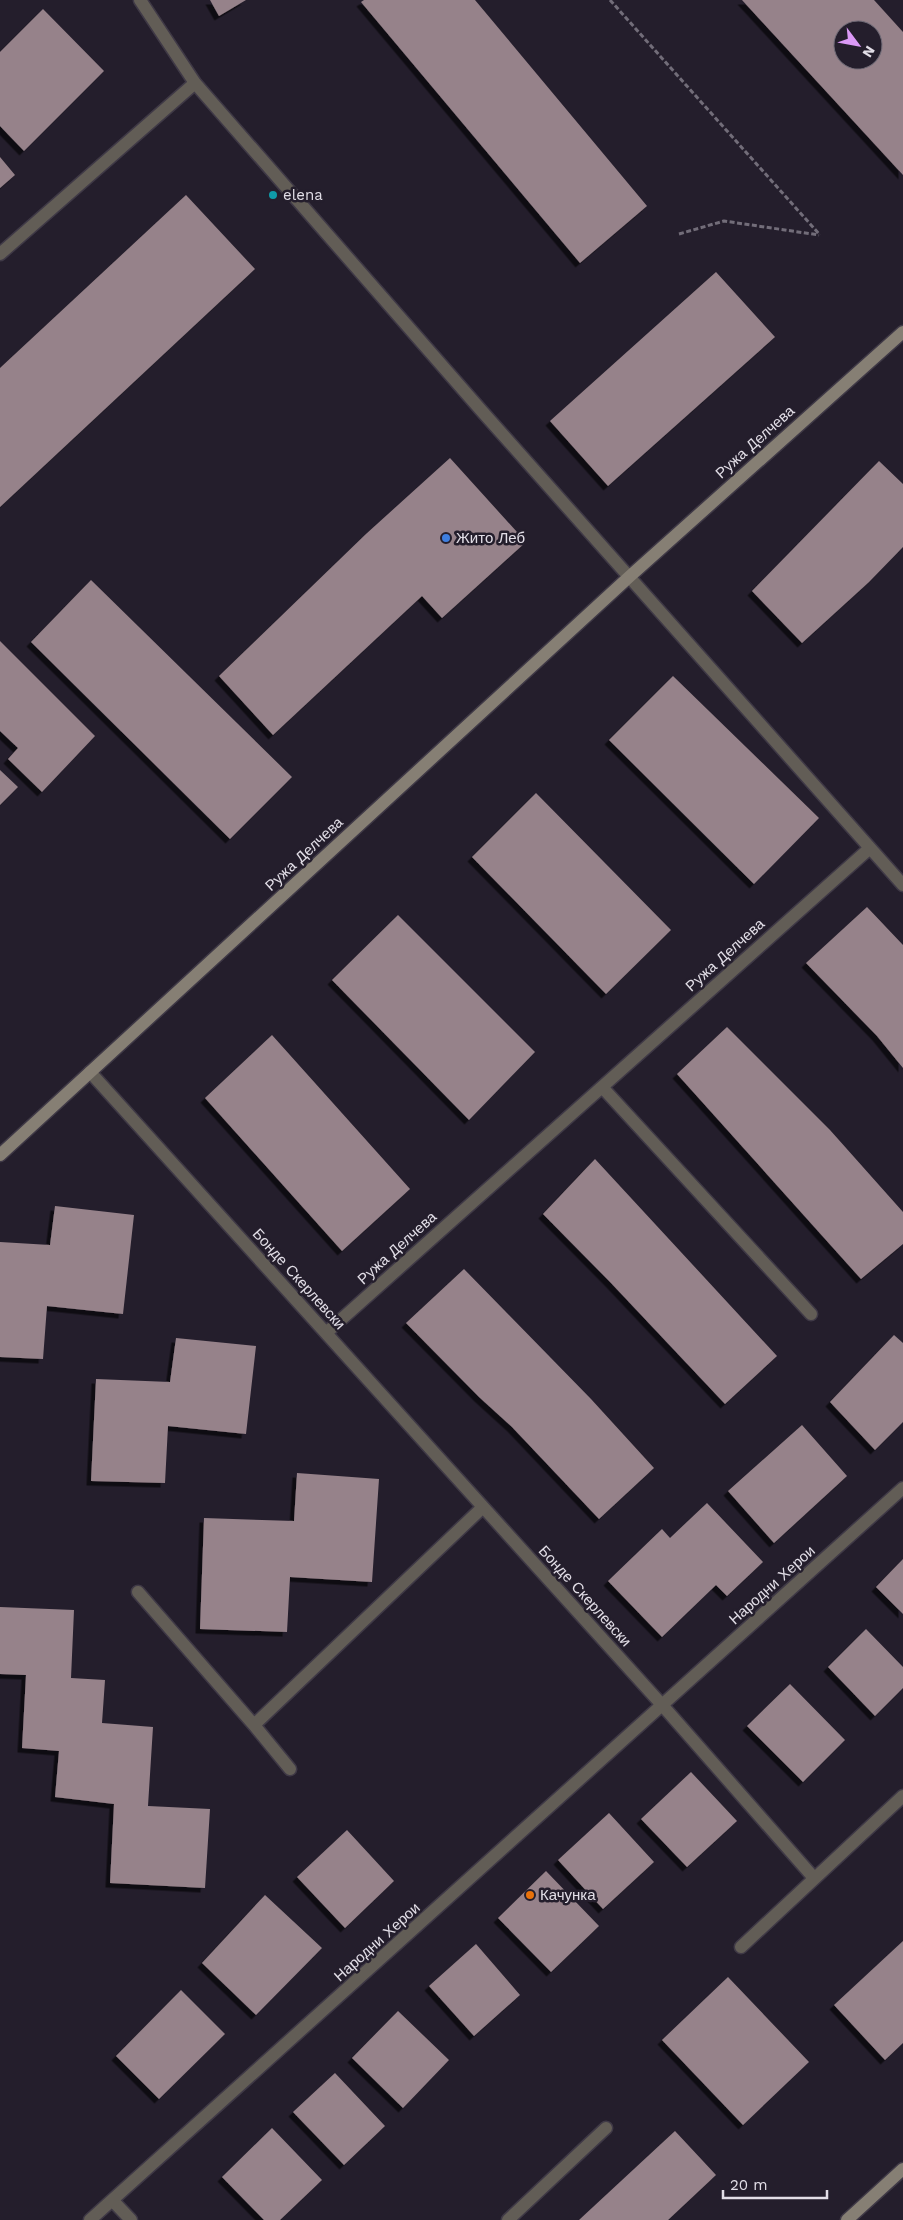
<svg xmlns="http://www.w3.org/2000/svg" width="903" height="2220" font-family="'Work Sans',sans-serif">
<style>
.building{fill:#96828a;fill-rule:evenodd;filter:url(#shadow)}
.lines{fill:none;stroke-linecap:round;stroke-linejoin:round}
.street-casing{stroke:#3f3946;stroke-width:15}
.secondary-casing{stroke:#3f3946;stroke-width:15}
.path{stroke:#726d79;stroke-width:3;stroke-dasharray:5 2.5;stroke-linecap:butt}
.street{stroke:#625d56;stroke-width:12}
.secondary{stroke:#867f74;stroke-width:12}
.culture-dot{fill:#0f9aa8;stroke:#241e2c;stroke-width:2}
.shop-dot{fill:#3f7fe0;stroke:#241e2c;stroke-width:2}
.food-dot{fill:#e8710a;stroke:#241e2c;stroke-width:2}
.labels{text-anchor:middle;stroke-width:5;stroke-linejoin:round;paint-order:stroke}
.poi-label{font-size:15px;fill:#e2dee7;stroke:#241e2c;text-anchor:start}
.street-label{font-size:15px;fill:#e2dee7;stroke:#241e2c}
</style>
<defs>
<filter id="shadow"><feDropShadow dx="-4.5" dy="4.5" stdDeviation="0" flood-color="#0009"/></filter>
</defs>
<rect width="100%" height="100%" fill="#241e2c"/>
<path class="building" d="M210,0H246L219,16Z
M364,0H475L647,206L580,263L361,2Z
M742,0H874L903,32V175ZM843,30H873V60H843Z
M43,9L104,71L24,151L0,126V52Z
M0,157L15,175L0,188Z
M186,195L255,269L0,507V368Z
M716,272L775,337L608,486L550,421Z
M450,458L526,542L442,618L422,596L273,735L219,676L366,534Z
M879,461L903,484V547L869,582L802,643L752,591Z
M91,580L292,777L230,839L31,642Z
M0,641L95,736L42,792L8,759L18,748L0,731Z
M673,676L819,818L754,884L609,740Z
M0,770L18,787L0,805Z
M536,793L671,930L606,994L472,857Z
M867,907L903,945V1068L877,1036L806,963Z
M398,915L535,1052L469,1120L332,980Z
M727,1027L830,1130L903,1212V1244L861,1279L677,1074Z
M272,1035L410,1189L342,1251L205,1098Z
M595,1159L777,1356L725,1404L611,1283L543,1214Z
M55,1206L134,1215L123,1314L47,1306L43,1359L0,1357V1242L50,1245Z
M464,1269L591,1399L654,1468L599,1519L512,1427L479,1397L406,1323Z
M894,1335L903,1343V1422L875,1450L830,1402Z
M176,1338L256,1346L246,1434L168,1426L165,1483L91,1481L96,1379L170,1382Z
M802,1425L847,1476L774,1543L728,1491Z
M297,1473L379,1479L372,1582L290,1577L287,1632L200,1629L204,1518L294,1521Z
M707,1503L763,1562L727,1596L716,1585L662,1637L608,1581L662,1529L670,1538Z
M903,1559V1614L876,1587Z
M0,1607L74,1610L71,1678L105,1680L102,1723L153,1727L148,1806L210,1809L205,1888L110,1883L114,1804L55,1797L59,1751L22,1748L26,1675L0,1674Z
M866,1629L903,1667V1688L875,1716L828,1667Z
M790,1684L845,1740L803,1782L747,1726Z
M691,1772L737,1821L687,1867L641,1819Z
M609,1813L654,1862L603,1909L558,1860Z
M347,1830L394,1881L345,1928L297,1877Z
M546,1871L599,1926L551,1972L498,1918Z
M265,1895L322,1948L256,2015L202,1963Z
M903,1941V2043L885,2060L834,2005Z
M476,1944L520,1995L474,2036L429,1986Z
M728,1977L809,2062L743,2125L662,2040Z
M181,1990L225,2034L159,2099L116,2056Z
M398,2011L449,2060L403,2108L352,2058Z
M335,2073L385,2126L344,2165L293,2112Z
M272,2128L322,2180L280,2220H264L222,2177Z
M675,2131L716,2175L668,2220H579Z"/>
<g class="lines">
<g class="street-casing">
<path id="street" d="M140,0L195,83L480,409L903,885
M0,254L195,83
M90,1072L663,1706L814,1878
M602,1087L811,1314
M326,1333L870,848
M138,1592L254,1725L483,1507
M254,1725L290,1769
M741,1947L903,1796
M113,2201L131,2220
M90,2220L903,1488
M508,2220L606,2128"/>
</g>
<g class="secondary-casing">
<path id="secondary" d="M0,1155L629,577L903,332
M847,2220L903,2169"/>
</g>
<path class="path" d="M610,0L820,235
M679,234L724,221L819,235"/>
<use href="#street" class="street"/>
<use href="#secondary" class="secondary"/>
</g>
<circle class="culture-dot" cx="273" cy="195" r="5"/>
<circle class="shop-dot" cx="446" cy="538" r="5"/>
<circle class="food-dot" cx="530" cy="1895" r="5"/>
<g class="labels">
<g class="poi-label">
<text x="283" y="200">elena</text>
<text x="456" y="543">Жито Леб</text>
<text x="540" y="1900">Качунка</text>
</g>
<g class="street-label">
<text transform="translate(755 442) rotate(-42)" y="5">Ружа Делчева</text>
<text transform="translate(304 854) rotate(-43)" y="5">Ружа Делчева</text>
<text transform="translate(725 955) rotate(-42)" y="5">Ружа Делчева</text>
<text transform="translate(397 1248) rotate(-42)" y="5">Ружа Делчева</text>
<text transform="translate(299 1279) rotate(48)" y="5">Бонде Скерлевски</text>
<text transform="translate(772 1585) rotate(-42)" y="5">Народни Херои</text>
<text transform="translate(585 1596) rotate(48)" y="5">Бонде Скерлевски</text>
<text transform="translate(377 1942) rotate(-42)" y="5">Народни Херои</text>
</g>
</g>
<g transform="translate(858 45) rotate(122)"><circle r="24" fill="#241e2c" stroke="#706b77"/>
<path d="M0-4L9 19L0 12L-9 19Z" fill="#db99f6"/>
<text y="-8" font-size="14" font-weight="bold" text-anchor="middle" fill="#e2dee7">N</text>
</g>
<path d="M723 2190v8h104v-8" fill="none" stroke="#e2dee7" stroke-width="2.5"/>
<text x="730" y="2190" font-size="15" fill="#e2dee7" stroke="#241e2c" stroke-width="4" paint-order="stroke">20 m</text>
</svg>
